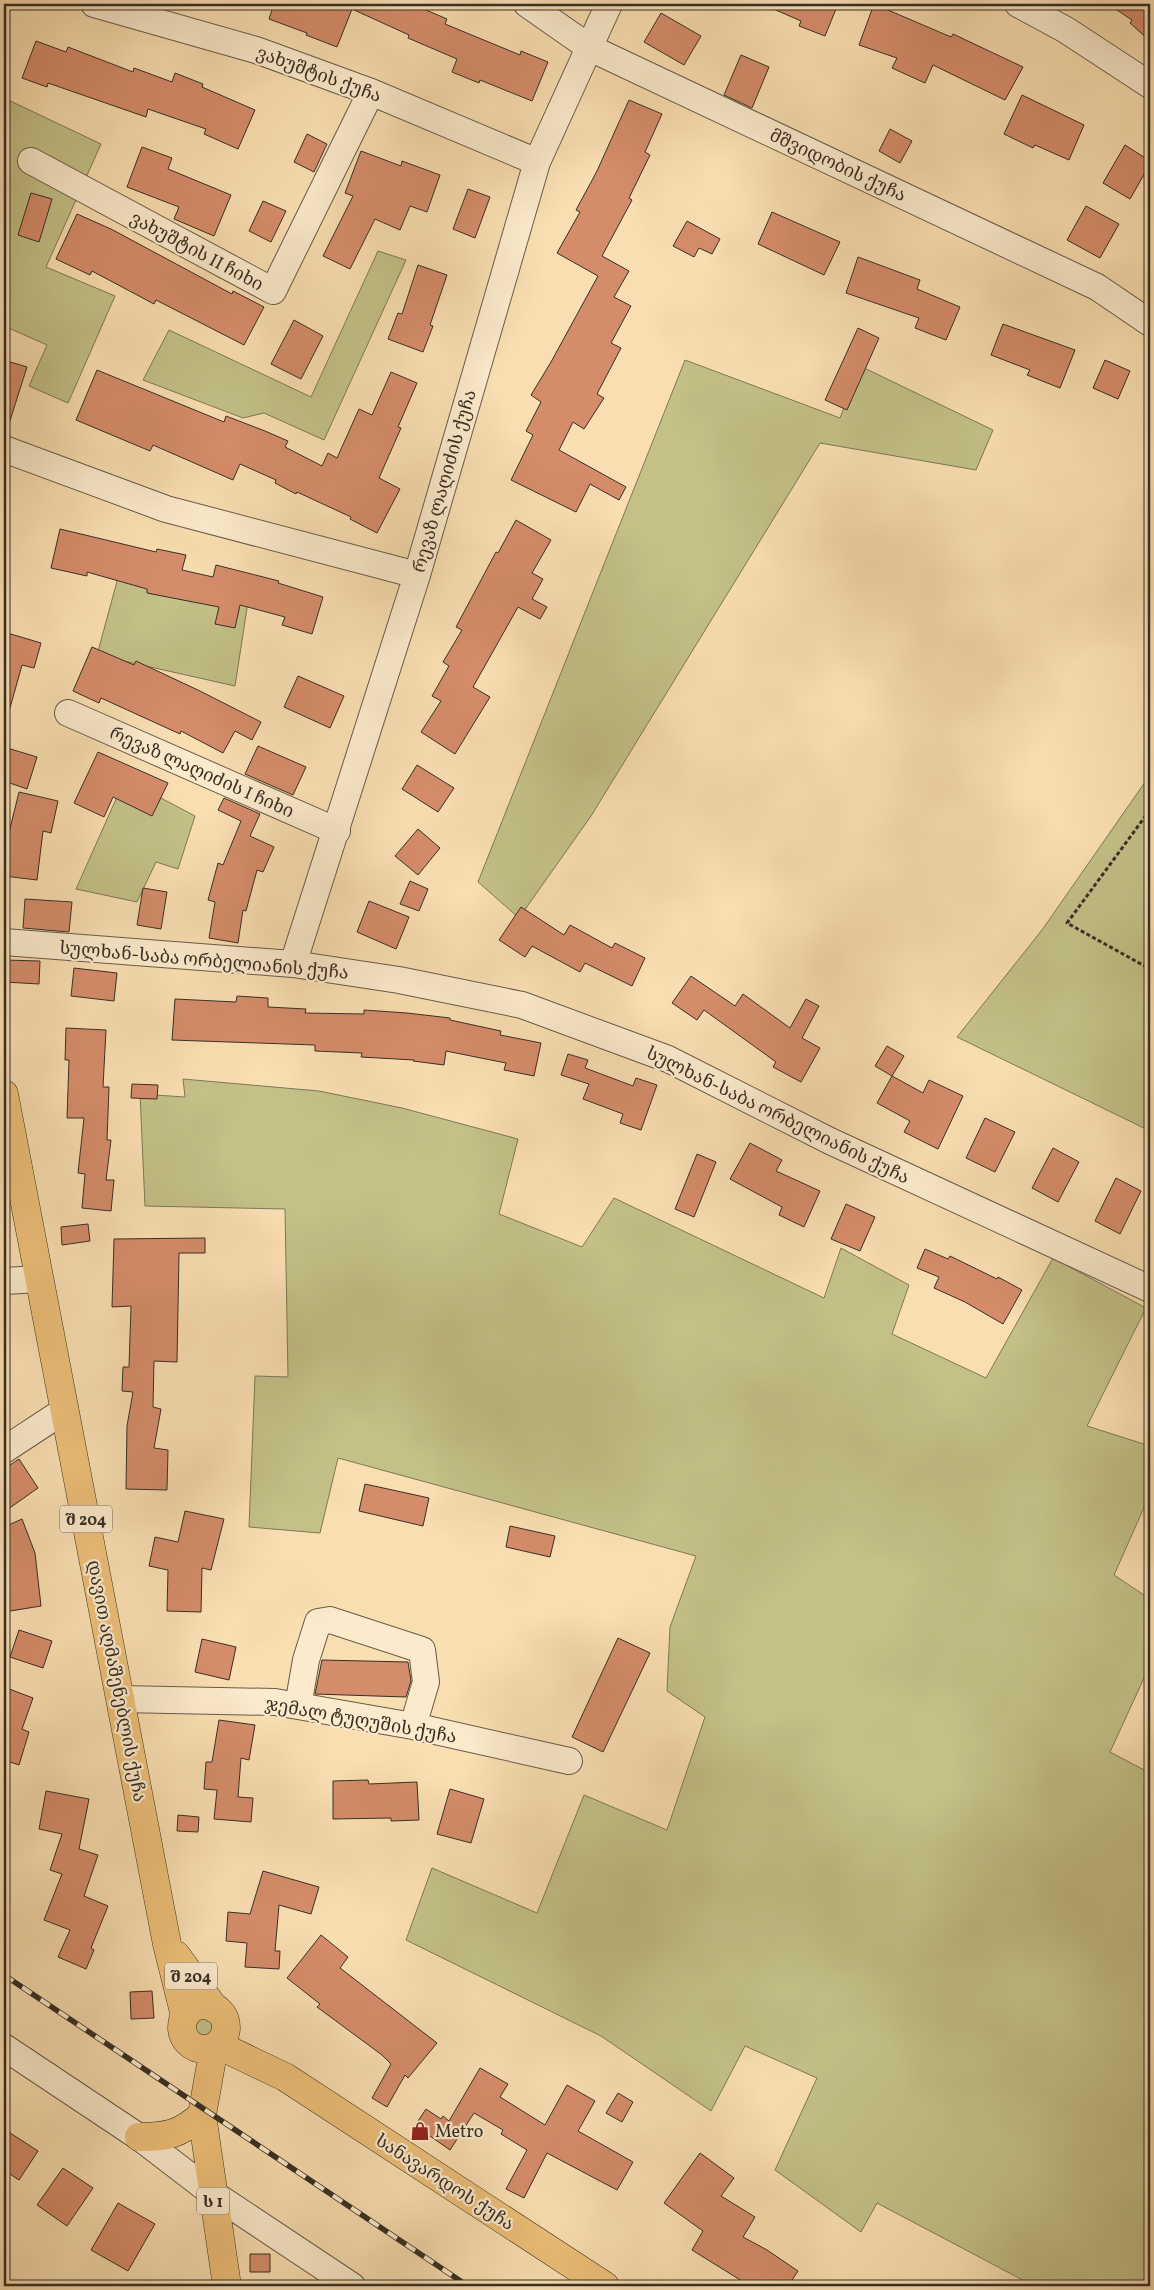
<svg xmlns="http://www.w3.org/2000/svg" width="1154" height="2290" font-family="Vollkorn,'Noto Serif Georgian',serif">
<style>
.green{fill:#c3c088;stroke:#7d7856}
.building{fill:#d58c6b;stroke:#372f25}
.lines{fill:none;stroke-linecap:round;stroke-linejoin:round}
.minor-casing{stroke:#685b48;stroke-width:28}
.major-casing{stroke:#372f25;stroke-width:29}
.highway-casing{stroke:#372f25;stroke-width:29}
.path{stroke:#372f25;stroke-width:3;stroke-dasharray:4 2.5;stroke-linecap:butt}
.minor{stroke:#fbeacc;stroke-width:26}
.major{stroke:#ecbf78;stroke-width:28}
.highway{stroke:#ecbf78;stroke-width:28}
.rail-casing{stroke:#372f25;stroke-width:5.5}
.rail{stroke:#fbeacc;stroke-width:4;stroke-dasharray:11;stroke-linecap:butt}
.labels{text-anchor:middle;stroke-width:4.5;stroke-linejoin:round;paint-order:stroke}
.shield{fill:#fbeacc;stroke:#726757;stroke-width:1}
.shield-label{font-size:16px;font-weight:bold;fill:#372f25}
.street-label{font-size:18px;fill:#372f25;stroke:#fbeacc}
.poi-label{font-size:18px;fill:#372f25;stroke:#fbeacc;text-anchor:start}
</style>
<rect width="100%" height="100%" fill="#f9deb1"/>
<filter id="stains"><feTurbulence type="fractalNoise" baseFrequency=".004" numOctaves="4"/><feColorMatrix values="0 0 0 0 .2 0 0 0 0 .09 0 0 0 0 .02 0 0 0 .5 -.17"/></filter>
<radialGradient id="worn" r=".72"><stop offset=".6" stop-color="#630" stop-opacity="0"/><stop offset="1" stop-color="#630" stop-opacity=".3"/></radialGradient>
<path class="green" d="M4,98L101,144L46,267L115,296L68,403L29,386L47,345L4,326L6,262L4,261Z
M378,251L406,260L324,440L264,413L243,418L143,380L169,330L311,397Z
M685,360L840,418L860,366L993,430L976,470L820,443L591,816L519,918L478,882Z
M119,574L249,595L235,686L97,655Z
M1150,775V1131L957,1037L1042,930Z
M125,779L195,816L178,869L156,862L137,902L76,889Z
M183,1079L319,1091L402,1108L518,1139L499,1214L582,1247L614,1198L824,1298L841,1248L909,1285L892,1334L986,1378L1053,1258L1146,1308L1087,1426L1150,1446V1494L1114,1575L1150,1599V1665L1110,1752L1150,1773V2286H1034L877,2203L861,2232L775,2170L817,2078L745,2046L711,2111L601,2036L406,1940L432,1868L537,1913L584,1795L667,1830L705,1717L667,1691L670,1627L696,1556L338,1458L320,1533L249,1527L255,1376L288,1377L285,1209L145,1206L140,1094L185,1097Z
M194 2028a11 11 0 1 1 22 0a11 11 0 1 1-22 0Z"/>
<path class="building" d="M274,4H412L447,19L445,24L520,55L521,51L548,62L532,101L480,80L479,83L452,72L457,59L408,38L409,35L352,9L337,47L306,35L307,33L269,19Z
M762,4H838L825,36L799,26L801,21Z
M874,4L951,37L953,34L1023,67L1005,100L933,65L925,83L892,68L897,58L859,45Z
M1108,4H1150V41L1130,23L1132,20Z
M661,13L701,36L684,65L644,42Z
M36,41L66,52L68,47L133,72L134,68L172,82L175,73L203,84L202,87L255,110L238,149L204,134L206,129L148,109L146,117L48,83L47,87L22,78Z
M741,55L769,67L752,108L724,95Z
M1022,95L1084,125L1069,160L1035,145L1033,148L1004,134Z
M629,100L662,114L645,152L650,155L629,198L632,200L602,256L629,271L614,297L631,306L611,343L621,348L597,394L604,398L584,429L573,422L559,450L626,487L619,500L590,484L576,512L511,480L533,435L526,431L541,402L531,395L551,362L598,276L557,253L580,212L576,210L597,171Z
M890,129L912,141L900,163L879,151Z
M307,134L327,144L314,172L294,162Z
M1125,145L1150,161V164L1130,199L1103,183Z
M142,147L172,158L168,169L231,195L214,236L174,219L179,207L127,187Z
M361,151L401,166L402,161L440,175L427,212L410,206L400,230L375,219L350,269L323,256L353,196L345,193Z
M468,189L490,197L475,238L453,229Z
M31,193L52,199L39,242L18,235Z
M263,201L286,211L271,242L249,231Z
M1086,206L1119,224L1100,258L1067,240Z
M772,212L840,242L824,275L758,244Z
M77,214L111,229L232,294L233,291L264,307L244,345L156,300L154,304L92,271L90,275L56,259Z
M687,221L720,239L712,254L699,248L694,257L673,246Z
M858,257L920,280L917,289L960,307L946,340L915,328L919,318L846,293Z
M418,265L447,275L430,325L433,326L423,352L388,339L398,313L402,314Z
M294,320L323,336L301,379L271,364Z
M1003,324L1075,350L1060,388L1027,375L1030,370L991,355Z
M858,328L879,338L847,410L825,400Z
M4,360L27,367L7,430H4Z
M1105,360L1130,371L1118,399L1093,388Z
M97,370L224,422L226,416L265,431L288,441L285,447L322,466L328,453L337,458L359,409L372,415L391,372L417,383L398,427L401,428L379,478L400,489L377,533L350,519L351,517L297,492L296,494L275,483L276,480L240,464L233,480L153,445L150,451L76,420Z
M516,520L551,540L532,573L543,579L532,599L547,607L540,619L518,607L473,687L490,697L455,754L421,732L441,701L432,696L449,666L443,662L462,630L456,627L496,552L498,553Z
M60,529L156,552L157,549L186,555L182,570L213,577L216,565L279,581L278,583L323,597L312,634L282,625L285,617L240,605L235,628L215,624L219,607L147,593V589L87,572V576L51,568Z
M4,632L41,643L34,668L22,665L8,715L4,714Z
M92,647L134,665L136,661L200,691L261,722L252,740L235,731L223,753L181,731L180,734L101,698L99,703L73,691Z
M298,676L344,696L330,728L284,707Z
M258,746L306,767L293,795L245,774Z
M4,747L37,757L27,789L4,781Z
M98,752L168,783L152,816L113,797L104,817L74,803Z
M417,765L454,788L438,812L402,789Z
M19,792L58,801L51,833L43,831L37,880L4,876L6,845Z
M224,798L260,814L250,836L274,847L263,872L257,870L246,911L243,910L238,943L209,938L215,902L208,900L218,863L223,865L241,821L218,810Z
M418,829L440,848L418,875L395,856Z
M410,881L428,889L419,911L400,904Z
M143,888L167,892L161,929L137,925Z
M25,899L72,902L69,932L23,928Z
M369,901L409,917L396,949L357,932Z
M521,907L564,935L570,925L612,948L615,943L645,958L632,986L585,963L580,972L532,946L525,957L499,940Z
M5,960L40,961L39,984L4,982Z
M74,968L117,973L114,1001L71,996Z
M691,976L735,1006L743,994L790,1028L806,999L819,1006L802,1038L820,1048L801,1082L773,1067L776,1062L704,1010L697,1020L672,1003Z
M237,996L268,998V1007L306,1009L305,1013L364,1014V1010L407,1013L450,1018V1020L501,1031L500,1035L541,1043L534,1076L504,1070L506,1063L446,1051L444,1065L413,1061L414,1060L361,1057L362,1053L315,1051V1045L172,1040L175,999L236,1002Z
M66,1028L106,1030L103,1087H109L107,1140H111L106,1180H114L111,1211L82,1208L85,1174L78,1173L84,1118H67L69,1060H65Z
M887,1046L904,1056L892,1076L875,1066Z
M568,1054L588,1060L585,1068L633,1086L636,1078L657,1085L641,1130L620,1123L623,1114L583,1099L589,1084L561,1075Z
M892,1076L923,1093L929,1080L963,1096L938,1149L904,1132L910,1121L877,1103Z
M132,1084L158,1085L157,1099L131,1098Z
M985,1118L1015,1132L995,1172L966,1158Z
M750,1143L782,1160L776,1171L820,1191L804,1227L779,1215L782,1207L730,1179Z
M1053,1148L1079,1162L1058,1202L1032,1188Z
M697,1154L716,1162L694,1217L675,1209Z
M1116,1178L1141,1191L1120,1234L1095,1221Z
M846,1204L875,1217L860,1251L831,1239Z
M88,1224L90,1241L62,1245L61,1227Z
M205,1238V1253H179L177,1362L154,1361L153,1407L161,1409L154,1448L168,1450L167,1490L126,1489L127,1426L133,1392L122,1391L123,1367H129L131,1306L112,1307L114,1239Z
M925,1249L948,1259L950,1256L997,1279L998,1277L1022,1290L1003,1324L965,1302L934,1288L939,1277L917,1268Z
M19,1459L38,1488L4,1512V1469Z
M365,1484L429,1498L423,1526L359,1511Z
M185,1511L224,1519L211,1570L202,1568L201,1612L167,1611L168,1570L149,1566L155,1537L178,1542Z
M22,1519L35,1553L41,1606L4,1612V1527Z
M510,1526L555,1536L550,1557L506,1547Z
M19,1630L52,1641L43,1668L10,1657Z
M618,1638L650,1653L603,1752L572,1737Z
M202,1639L236,1647L229,1680L195,1672Z
M322,1660L408,1662L411,1681L406,1697L315,1694Z
M4,1687L33,1698L22,1729L29,1732L19,1765L4,1760Z
M219,1720L255,1725L249,1760L241,1758L238,1797L253,1798L251,1822L214,1819L217,1790L204,1789L206,1762H212Z
M368,1780L369,1784L417,1782L419,1820L391,1821V1818L333,1819V1781Z
M450,1789L484,1799L471,1843L437,1834Z
M46,1791L89,1799L79,1849L98,1855L84,1896L108,1906L91,1948L94,1950L86,1969L58,1957L70,1930L44,1920L62,1874L50,1870L62,1834L39,1829Z
M178,1815L199,1817L198,1832L177,1831Z
M263,1871L319,1887L311,1914L279,1905L275,1951H280L279,1969L245,1967L247,1943L226,1941L228,1912L250,1914Z
M321,1935L348,1957L340,1968L437,2043L408,2078L405,2075L387,2107L372,2098L391,2064L382,2055L317,2007L320,2004L287,1978Z
M152,1991L154,2018L131,2019L130,1992Z
M480,2068L508,2084L500,2097L545,2125L567,2085L595,2101L578,2131L633,2162L617,2190L547,2153L524,2198L506,2189L527,2150L501,2134L503,2130L474,2113L450,2150L430,2136L427,2140L412,2130L426,2109L441,2119L443,2116L449,2121Z
M618,2093L633,2102L622,2122L606,2113Z
M4,2129L38,2151L19,2180L4,2170Z
M700,2153L734,2178L721,2196L755,2217L743,2237L767,2250L798,2271L788,2286H750L692,2250L703,2231L664,2203Z
M63,2168L93,2188L67,2226L37,2205Z
M118,2203L155,2224L128,2271L91,2250Z
M250,2254H270V2272H250Z"/>
<g class="lines">
<g class="minor-casing">
<path id="minor" d="M94,4L256,50L371,92L537,162
M527,4L590,48L1097,287L1150,323
M1018,4L1066,30L1150,85
M31,161L273,291L371,92
M4,449L166,509L417,575
M68,713L337,831
M4,942L293,964L399,980L522,1005L668,1059L830,1141L1150,1289
M293,964L417,575L537,162L609,4
M4,1281L39,1279
M4,1450L65,1410
M120,1699L275,1702L413,1726L569,1761
M298,1706L306,1660L318,1622L330,1620L422,1650L426,1682L413,1726
M4,2047L139,2137L212,2193L352,2286"/>
</g>
<g class="major-casing">
<path id="major" d="M4,1094L167,1944L185,2016
M176,1955L215,2009"/>
</g>
<g class="highway-casing">
<path id="highway" d="M182 2027a22 22 0 1 1 44 0a22 22 0 1 1-44 0Z
M218,2045L285,2077L605,2286
M214,2047L202,2115L227,2286
M139,2137C168,2137 180,2134 202,2115"/>
</g>
<path class="path" d="M1150,810L1067,923L1150,969"/>
<use href="#minor" class="minor"/>
<use href="#major" class="major"/>
<use href="#highway" class="highway"/>
<g class="rail-casing">
<path id="rail" d="M4,1975L468,2286"/>
</g>
<use href="#rail" class="rail"/>
</g>
<defs>
<g id="shop-bare" transform="scale(1.5)"><path d="M-5-2.5h2.3a2.7 3.5 0 0 1 5.4 0H5L5.5 6h-11ZM-1.5-2.5h3a1.5 2.3 0 0 0-3 0Z" fill="#8f2418" stroke="#fbeacc" stroke-width="2.5" paint-order="stroke"/></g>
</defs>
<g fill-rule="evenodd">
<use href="#shop-bare" x="420" y="2131"/>
</g>
<g class="labels">
<g class="shield">
<rect x="60" y="1505.5" width="52" height="27" rx="4"/>
<rect x="165" y="1962.5" width="52" height="27" rx="4"/>
<rect x="197" y="2187.5" width="32" height="27" rx="4"/>
</g>
<g class="shield-label">
<text x="86" y="1525">შ 204</text>
<text x="191" y="1982">შ 204</text>
<text x="213" y="2207">ს 1</text>
</g>
<g class="street-label">
<text transform="translate(319 74) rotate(20)" y="6">ვახუშტის ქუჩა</text>
<text transform="translate(838 165) rotate(25)" y="6">მშვიდობის ქუჩა</text>
<text transform="translate(197 251) rotate(28)" y="6">ვახუშტის II ჩიხი</text>
<text transform="translate(444 481) rotate(-74)" y="6">რევაზ ლაღიძის ქუჩა</text>
<text transform="translate(202 772) rotate(24)" y="6">რევაზ ლაღიძის I ჩიხი</text>
<text transform="translate(204 960) rotate(5)" y="6">სულხან-საბა ორბელიანის ქუჩა</text>
<text transform="translate(778 1115) rotate(26)" y="6">სულხან-საბა ორბელიანის ქუჩა</text>
<text transform="translate(117 1681) rotate(79)" y="6">დავით აღმაშენებლის ქუჩა</text>
<text transform="translate(361 1720) rotate(10)" y="6">ჯემალ ტუღუშის ქუჩა</text>
<text transform="translate(445 2182) rotate(33)" y="6">სანავარდოს ქუჩა</text>
</g>
<g class="poi-label">
<text x="435" y="2137">Metro</text>
</g>
</g>
<rect width="1154" height="2290" fill="none" stroke="#f9deb1" stroke-width="20"/>
<rect x="5" y="5" width="1144" height="2280" fill="none" stroke="#372f25" stroke-width="2.5"/>
<rect x="10" y="10" width="1134" height="2270" fill="none" stroke="#372f25"/>
<rect width="100%" height="100%" filter="url(#stains)"/>
<rect width="100%" height="100%" fill="url(#worn)"/>
</svg>
